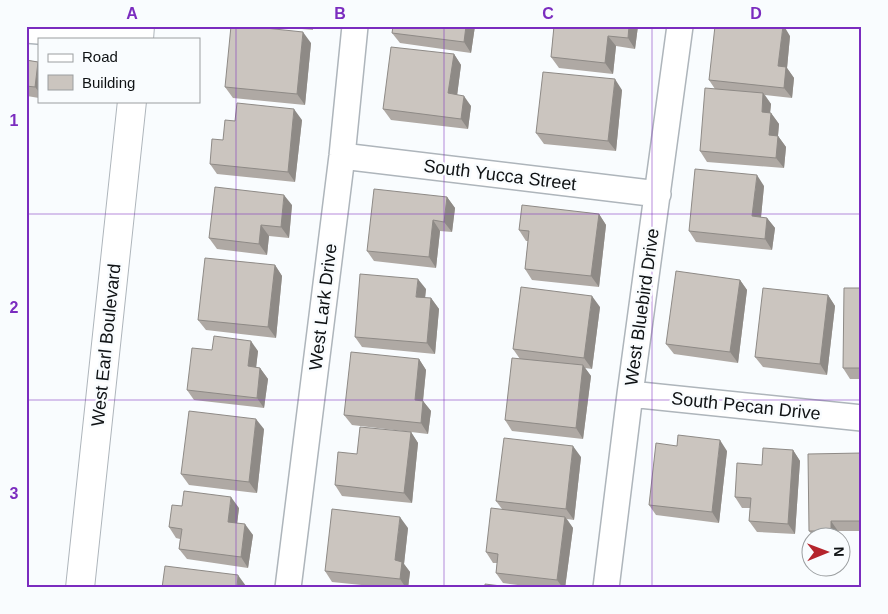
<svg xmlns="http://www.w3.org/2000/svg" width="888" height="614" font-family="Helvetica,sans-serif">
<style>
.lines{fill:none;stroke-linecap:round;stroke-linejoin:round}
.street-casing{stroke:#aeb5bb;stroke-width:28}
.secondary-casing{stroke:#aeb5bb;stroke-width:30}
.street{stroke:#fff;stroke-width:25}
.secondary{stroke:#fff;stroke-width:28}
.wall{fill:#afa9a4}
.shaded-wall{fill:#8e8a86}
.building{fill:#cbc5bf;stroke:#8e8a86}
.grid{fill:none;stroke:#7b2cbf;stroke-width:1;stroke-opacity:0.55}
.labels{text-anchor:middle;stroke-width:5;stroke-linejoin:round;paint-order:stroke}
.street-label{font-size:18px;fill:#0f1214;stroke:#f9fcfe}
.neatline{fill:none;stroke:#7b2cbf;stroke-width:2}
.grid-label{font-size:16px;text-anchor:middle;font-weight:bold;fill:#7b2cbf}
</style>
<rect width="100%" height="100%" fill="#f9fcfe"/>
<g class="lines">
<g class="street-casing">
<path id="street" d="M26,30L134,39
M342,156L658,194
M630,394L862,418
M288,588L342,156L355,26
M606,588L630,394L680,26"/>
</g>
<g class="secondary-casing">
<path id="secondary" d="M139,39L140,26
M80,588L132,101"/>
</g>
<use href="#street" class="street"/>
<use href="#secondary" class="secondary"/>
</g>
<path class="wall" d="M269,26H313V30Z
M393,26H475L471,53L400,43L392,33Z
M554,26H638L635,49L616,46L613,74L559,68L551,57Z
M790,36L787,68L794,78L792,98L765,95L771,104L770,113H771L779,124L778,136L786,147L784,168L707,162L700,151L715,89L709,80Z
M311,43L305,105L233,98L225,87Z
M454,54L461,65L457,95L471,106L468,129L391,120L383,109Z
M26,60L39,62V98L27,96L26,104Z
M622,90L616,151L544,144L536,133Z
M302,120L295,182L217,174L210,164L223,140L235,121Z
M764,186L761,217L767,218L775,228L772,250L696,242L689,231Z
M447,197L455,208L452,232L440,231L436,268L374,261L367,251Z
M292,205L289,238L269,236L267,255L217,249L209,238Z
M599,214L606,225L599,287L532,280L525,269L528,241H526L519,230Z
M275,265L282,276L276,338L206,330L198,320Z
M740,280L747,290L738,363L674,354L666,344Z
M862,288V379H850L843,368Z
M426,289L425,298H431L439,309L435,354L362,347L355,337Z
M828,295L835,306L827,375L763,367L755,357Z
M600,307L592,369L585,368L591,376L583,439L512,431L505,420L520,359L513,349Z
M212,350L258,351L256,367L260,368L268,379L264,408L194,400L187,390Z
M419,359L426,370L423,401L431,411L428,434L352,425L344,415Z
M264,429L257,493L189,485L181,474Z
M411,432L418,443L412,503L342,496L335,485L357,454Z
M793,450L800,461L795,534L757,532L749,521L750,508H742L735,497L762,465Z
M727,451L719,523L656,515L649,505Z
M862,453V531H838L839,536H813L809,531Z
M581,457L574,520L567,519L573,528L565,588H541L503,583L496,573L497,563H493L486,552L502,509L496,501Z
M182,506L239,508L237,523L253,535L248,568L187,559L179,549L180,539L176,538L169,527Z
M408,528L404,564L410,572L408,588H391L332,582L325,571Z"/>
<path class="shaded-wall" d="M466,26H475L471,53L464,42Z
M629,26H638L635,49L628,38Z
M783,26H784L790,36L787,68L794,78L792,98L784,88L778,66Z
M303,32L311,43L305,105L297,94Z
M608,36L616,46L613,74L605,63Z
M454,54L461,65L456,104L448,93Z
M38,62H39V92L35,87Z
M615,79L622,90L616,151L608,141Z
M763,93L771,104L769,123L762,112Z
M464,96L471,106L468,129L461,119Z
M294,109L302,120L295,182L288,172Z
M771,113L779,124L777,146L769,135Z
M778,136L786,147L784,168L776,158Z
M757,175L764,186L760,227L752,216Z
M284,195L292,205L289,238L281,227Z
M447,197L455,208L452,232L444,222Z
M599,214L606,225L599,287L591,276Z
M767,218L775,228L772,250L765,239Z
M433,220L440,231L436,268L429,257Z
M261,225L269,236L267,255L259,244Z
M275,265L282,276L276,338L268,327Z
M418,279L426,289L424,307L416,297Z
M740,280L747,290L738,363L730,352Z
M828,295L835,306L827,375L820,364Z
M592,296L600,307L592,369L584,358Z
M431,298L439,309L435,354L427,343Z
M251,341L258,351L255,377L248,366Z
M419,359L426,370L422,410L415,400Z
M583,365L591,376L583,439L576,428Z
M260,368L268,379L264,408L257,398Z
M423,401L431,411L428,434L421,423Z
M256,419L264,429L257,493L249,482Z
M411,432L418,443L412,503L404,493Z
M720,440L727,451L719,523L712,512Z
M573,446L581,457L574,520L566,509Z
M793,450L800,461L795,534L788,524Z
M231,497L239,508L236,533L228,522Z
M400,517L408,528L404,564L410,572L408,588H406L400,579L395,560Z
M565,517L573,528L565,588H563L557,580Z
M831,521L838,531L839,536H835L831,531Z
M245,524L253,535L248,568L241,557Z
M238,575L246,586V588H237Z"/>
<path class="building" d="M231,26H246L303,32L297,94L225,87Z
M393,26H466L464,42L392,33Z
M554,26H629L628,38L608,36L605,63L551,57Z
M715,26H783L778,66L786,67L784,88L709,80Z
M391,47L454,54L448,93L464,96L461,119L383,109Z
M26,60L38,62L35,87L26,86Z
M543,72L615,79L608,141L536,133Z
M705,88L763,93L762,112L771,113L769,135L778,136L776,158L700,151Z
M237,103L294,109L288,172L210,164L212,139L223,140L225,120L235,121Z
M695,169L757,175L752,216L767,218L765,239L689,231Z
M215,187L284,195L281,227L261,225L259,244L209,238Z
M374,189L447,197L444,222L433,220L429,257L367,251Z
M522,205L599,214L591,276L525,269L529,231L519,230Z
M205,258L275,265L268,327L198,320Z
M676,271L740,280L730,352L666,344Z
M360,274L418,279L416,297L431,298L427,343L355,337Z
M521,287L592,296L584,358L513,349Z
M763,288L828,295L820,364L755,357Z
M844,288H862V368H843Z
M214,336L251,341L248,366L260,368L257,398L187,390L192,348L212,350Z
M351,352L419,359L415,400L423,401L421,423L344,415Z
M512,358L583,365L576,428L505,420Z
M189,411L256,419L249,482L181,474Z
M360,427L411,432L404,493L335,485L338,452L357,454Z
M678,435L720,440L712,512L649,505L656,443L677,446Z
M504,438L573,446L566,509L496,501Z
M763,448L793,450L788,524L749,521L751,498L735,497L737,463L762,465Z
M862,453V521H831V531H809L808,454Z
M184,491L231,497L228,522L245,524L241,557L179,549L182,529L169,527L172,505L182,506Z
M491,508L565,517L557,580L496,573L498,554L486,552Z
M332,509L400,517L395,560L402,562L400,579L325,571Z
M165,566L238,575L237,588H162Z
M485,584L517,588H485Z
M321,587L335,588H321Z"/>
<path class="grid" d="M236,26V588M444,26V588M652,26V588M26,214H862M26,400H862"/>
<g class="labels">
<g class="street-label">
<text transform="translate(500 175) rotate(7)" y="6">South Yucca Street</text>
<text transform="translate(323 307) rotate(-83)" y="6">West Lark Drive</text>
<text transform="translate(642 307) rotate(-82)" y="6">West Bluebird Drive</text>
<text transform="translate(106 345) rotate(-84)" y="6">West Earl Boulevard</text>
<text transform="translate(746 406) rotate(6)" y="6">South Pecan Drive</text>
</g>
</g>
<rect width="888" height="614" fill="none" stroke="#f9fcfe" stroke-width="55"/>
<rect x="38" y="38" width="162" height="65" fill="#f9fcfe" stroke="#9b9ea0"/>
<rect x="48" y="54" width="25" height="8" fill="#ffffff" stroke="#9b9ea0"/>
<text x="82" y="62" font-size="15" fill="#0f1214">Road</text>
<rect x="48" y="75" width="25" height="15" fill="#cbc5bf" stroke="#9b9ea0"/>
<text x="82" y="88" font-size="15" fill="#0f1214">Building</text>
<g transform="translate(826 552) rotate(89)"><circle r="24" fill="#f9fcfe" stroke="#9b9ea0"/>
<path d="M0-4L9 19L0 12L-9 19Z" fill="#b5242c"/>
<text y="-8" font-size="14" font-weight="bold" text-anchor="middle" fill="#0f1214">N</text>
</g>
<rect x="28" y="28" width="832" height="558" class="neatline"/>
<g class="grid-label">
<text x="132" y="19">A</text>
<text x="340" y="19">B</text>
<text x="548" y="19">C</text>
<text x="756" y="19">D</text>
<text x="14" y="126">1</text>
<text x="14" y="313">2</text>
<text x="14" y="499">3</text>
</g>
</svg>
